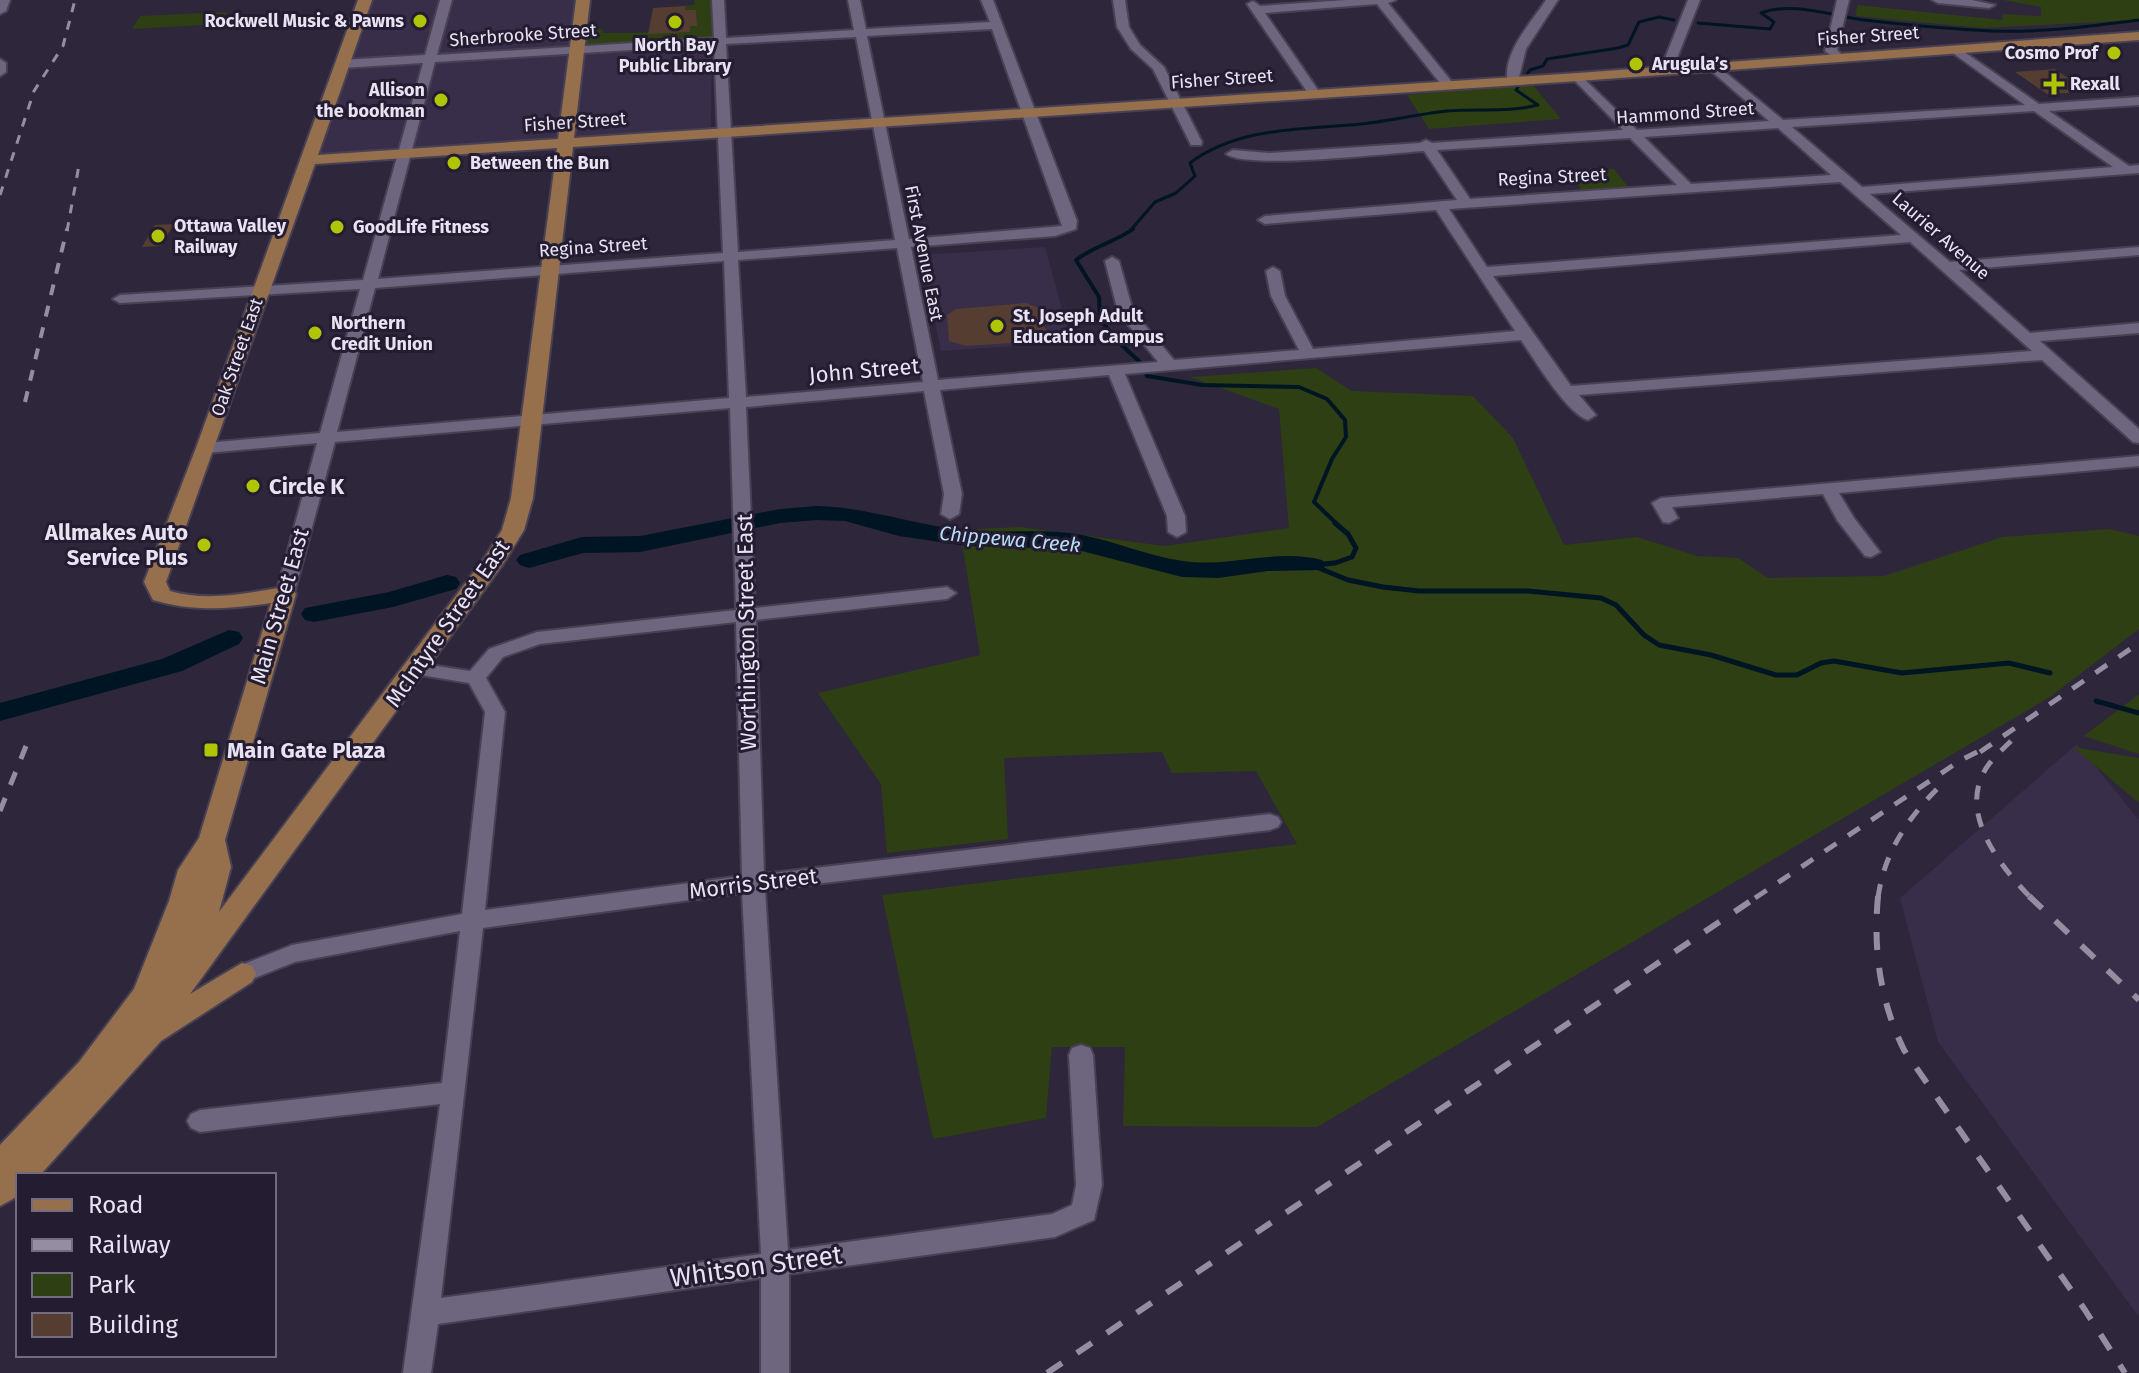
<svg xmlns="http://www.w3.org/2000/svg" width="2139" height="1373" font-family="'Fira Sans',sans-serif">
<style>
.built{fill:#382e4a}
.green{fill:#2e3f14}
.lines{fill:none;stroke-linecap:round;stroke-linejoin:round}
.stream-far2{stroke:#001523;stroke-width:3}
.stream-far1{stroke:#001523;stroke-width:4}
.stream{stroke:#001523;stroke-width:5}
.river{fill:#001523;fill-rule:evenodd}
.building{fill:#563d31}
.minor-casing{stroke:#484154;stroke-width:4}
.major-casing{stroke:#484154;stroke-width:4}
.minor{fill:#6e657e;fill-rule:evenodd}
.major{fill:#96704d;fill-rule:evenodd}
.rail-far3{stroke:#958ea0;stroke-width:3;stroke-dasharray:9 9;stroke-linecap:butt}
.rail-far2{stroke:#958ea0;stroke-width:4;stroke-dasharray:11 11;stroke-linecap:butt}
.rail-far1{stroke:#958ea0;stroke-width:5;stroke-dasharray:14 14;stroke-linecap:butt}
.rail{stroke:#958ea0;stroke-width:6;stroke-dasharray:18 18;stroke-linecap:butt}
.poi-dot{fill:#afc506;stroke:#241c31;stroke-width:3}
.labels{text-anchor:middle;stroke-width:6;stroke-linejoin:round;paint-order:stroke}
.far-poi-label{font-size:18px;font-weight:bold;fill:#e8e3f2;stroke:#241c31;text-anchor:start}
.far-street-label{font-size:18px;fill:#e8e3f2;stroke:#241c31}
.far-water-label{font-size:20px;font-style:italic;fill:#b5def8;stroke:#241c31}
.street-label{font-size:22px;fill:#e8e3f2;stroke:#241c31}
.poi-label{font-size:22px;font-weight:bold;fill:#e8e3f2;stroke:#241c31;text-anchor:start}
.near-street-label{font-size:26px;fill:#e8e3f2;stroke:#241c31}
</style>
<rect width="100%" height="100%" fill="#2e263b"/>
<path class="built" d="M369,0H582L577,49L712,42L711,127L315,156Z
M1045,247L1071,342L941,351L921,255Z
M2077,744L2139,820V1317L1938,1042L1900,898Z"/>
<path class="green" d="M694,0H718L721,42L577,50L580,31L603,29V33L690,32V26H697L696,10H685L686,6L695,4Z
M2003,0H2139V20L1982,28L1856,16L1857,5L2002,20L2003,14L2041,16V7Z
M227,12L220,24L132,29L140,16Z
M1532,84L1561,119L1429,129L1407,95Z
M1614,169L1629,188L1582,191L1569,170Z
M1316,368L1352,391L1473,396L1513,438L1564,545L1637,537L1697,556L1738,558L1768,578L1884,576L2002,537L2110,529L2139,536V629L2050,697L1317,1127L1123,1126L1125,1047H1052L1046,1118L933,1139L882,895L1297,844L1256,771L1172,773L1162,752L1004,758L1008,839L887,853L881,784L818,693L980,655L960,530L1020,527L1165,546L1289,528L1279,409L1190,377Z
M2139,694V754L2084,736Z
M2073,747L2139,758V803Z"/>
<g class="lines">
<path class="stream-far2" d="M1698,23L1770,29L1774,22L1761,13C1792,1 1832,16 1864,20C1906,25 1950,29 1992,31C2041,33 2091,26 2139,20
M1130,231L1155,202L1176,193L1195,176L1190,163C1239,126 1304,130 1361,124C1390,121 1418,114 1447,111C1478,108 1507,113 1538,105L1516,90L1530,70L1543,66L1547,59L1618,48L1628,45L1639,22L1659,17L1674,20"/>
<path class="stream-far1" d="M1133,229C1115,242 1094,246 1076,260L1099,297L1100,318L1113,337L1142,364L1147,376L1202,385L1299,387L1327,399L1345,420L1346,437L1332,459L1314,502L1338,525"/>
<path class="stream" d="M1313,565L1335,563L1352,557L1356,548L1348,534L1335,523
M1314,566L1348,580L1383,587L1419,591H1528L1601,598L1616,605L1644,635L1659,645L1711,655L1776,675H1797L1821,663L1834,661L1902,673L2009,663L2050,673
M2096,701L2139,713"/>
<path class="river" d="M817,506C868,507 916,526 967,530C1003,534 1041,528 1077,534C1112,540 1147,556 1183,561C1229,568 1275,548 1322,560L1326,565L1322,570L1268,571L1218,578L1182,577L1074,549L967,546L899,536L845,521L817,520L780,523L640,552L583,553L529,568L520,565L516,560L520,555L582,537L640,536L780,509Z
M447,575L456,577L460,583L456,589L393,607L314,622L305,620L301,614L305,608L389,592Z
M229,630L239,632L243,638L239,644L182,671L0,721V703L162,659Z"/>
</g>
<path class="building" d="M686,6L685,10H696L697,26H690V32L648,34L653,8Z
M2055,69L2088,92L2047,94L2015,72Z
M174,224L161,246L142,247L155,225Z
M1026,303L1041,309L1039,320L1049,333L1039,341L966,346L949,341L947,315L956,309Z"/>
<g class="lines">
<g class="minor-casing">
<path id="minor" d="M0,0H10L6,11L0,14Z
M440,0H452L437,55L714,38L712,0H724L726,38L854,30L848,0H860L866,29L990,22L981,0H993L1077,221L1076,229L1055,236L911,247L938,380L1158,362L1118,312L1105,261L1112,257L1119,261L1133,311L1174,360L1299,350L1271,296L1266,271L1273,267L1280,271L1285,296L1313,349L1515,331L1436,210L1265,224L1258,220L1265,216L1457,200L1424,151C1390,153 1248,170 1226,154L1233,150L1269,153L1420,143L1426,140L1432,143L1623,130L1574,80V74L1578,73L1637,130L1769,121L1710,70L1708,67L1714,63L1783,120L2025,105L1950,51L1960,49L2039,104L2139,97V105L2049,111L2129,166L2139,165V173L1870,194L1950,262L2139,247V255L1959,270L2030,333L2139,323V333L2040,341L2139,429V443L2133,442L2042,360L1579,395L1596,415L1588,420C1567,414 1534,359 1521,340L1125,374L1185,516L1186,532L1177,537L1168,532L1167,516L1109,375L940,390L962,494L959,514L950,519L941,514L944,494L924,391L746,407L755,608L947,587L956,593L947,599L756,620L764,874L1270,814L1278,817L1281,822L1278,827L1270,830L765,890L788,1250L1052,1214L1072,1205L1076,1185L1069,1055L1072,1048L1081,1045L1090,1048L1093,1055L1102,1185L1094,1220L1055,1237L789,1274V1373H761V1278L438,1324L431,1373H403L440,1104L200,1132L191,1128L187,1121L191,1114L200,1110L442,1083L460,931L295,962L242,983L234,980L230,974L234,968L292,945L462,914L485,712L469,683L409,673L406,669L409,665L416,663L470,671L489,649L537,632L736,610L730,408L335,442L294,594L285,600L276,594L317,443L206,453L198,448L206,443L320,433L360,289L120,303L113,299L120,295L363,280L423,63L342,68L336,64L342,60L425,55ZM992,29L1062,226L909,239L867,36ZM856,37L895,240L738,252L726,44ZM714,45L723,253L378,279L435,62ZM2034,111L2113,167L1862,187L1792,127ZM1778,128L1831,175L1691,184L1644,137ZM1630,138L1677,185L1470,199L1437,150ZM1840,182L1901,235L1487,267L1449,209ZM1910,242L2032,351L1571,386L1493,276ZM897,248L923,382L746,397L738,260ZM724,261L729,398L337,432L375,288ZM736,622L742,876L485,910L505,712L486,678L503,657L540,644ZM742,893L761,1254L441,1298L483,928Z
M1113,0H1125L1129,27L1140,45L1164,67L1202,142L1201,145H1191L1153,69L1131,49L1117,27Z
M1346,0H1396L1388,3L1452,82V88H1444L1377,4L1265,13L1320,93L1310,96L1247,4L1253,1L1260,6Z
M1546,0H1558L1526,49L1518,81L1508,84C1501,54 1531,23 1546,0Z
M1688,0H1700L1672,71L1662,74L1660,71Z
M1837,0H1849L1837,50L1845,58L1839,62L1825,51Z
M1932,0H1972L1995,5L1989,8L1938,3Z
M0,59L6,63V72L0,76Z
M2139,456V466L1839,493L1854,518L1880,552L1871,557L1865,556L1837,520L1823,494L1672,507L1678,518L1669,523L1663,522L1652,503L1661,498Z"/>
</g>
<g class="major-casing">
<path id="major" d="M358,0H372L318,155L558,139L576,0H590L574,138L1578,73L2139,32V40L1578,81L573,147L533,498L524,530L503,564L190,994L242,963L252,966L256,974L252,982L161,1041L40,1175H18V1196L0,1206V1145L79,1062L134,989L169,901L178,870L199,838L271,603C230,609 193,612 153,600L144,582L196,448ZM557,148L511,498L502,530L485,557L219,912L231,867L225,840L296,594L293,589L285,587C247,593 208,602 170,591L166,582L315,164Z"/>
</g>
<use href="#minor" class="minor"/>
<use href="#major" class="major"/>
<path class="rail-far3" d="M0,195L34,91L63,46L75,0
M67,231L79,165"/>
<path class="rail-far2" d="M25,402L67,229"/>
<path class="rail-far1" d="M2011,741C2004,748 1995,756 1989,764C1955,810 1999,865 2031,898
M1980,752L2139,643
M0,811L26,746
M1755,898L1961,760L1987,747
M1878,898C1884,851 1910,815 1943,783"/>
<path class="rail" d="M1878,896C1873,950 1880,1001 1904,1050L2085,1310L2125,1373
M2029,896L2139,1000
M1047,1373L1758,896"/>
</g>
<g class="poi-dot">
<circle cx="420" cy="21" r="8"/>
<circle cx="675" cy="22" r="8"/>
<circle cx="2114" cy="53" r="8"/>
<circle cx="1636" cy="64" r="8"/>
<path d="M2050 72h8v8h8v8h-8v8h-8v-8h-8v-8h8z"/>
<circle cx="441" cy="100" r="8"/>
<circle cx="454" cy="163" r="8"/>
<circle cx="337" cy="227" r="8"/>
<circle cx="158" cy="236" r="8"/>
<circle cx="997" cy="326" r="8"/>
<circle cx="315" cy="333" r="8"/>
<circle cx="253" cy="486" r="8"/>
<circle cx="204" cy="545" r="8"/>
<rect x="203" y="742" width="16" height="16" rx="4"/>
</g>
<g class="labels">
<g class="far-poi-label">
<text x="404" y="27" text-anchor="end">Rockwell Music &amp; Pawns</text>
<text x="675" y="51" text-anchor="middle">North Bay<tspan x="675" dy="21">Public Library</tspan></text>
<text x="2098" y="59" text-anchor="end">Cosmo Prof</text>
<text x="1652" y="70">Arugula’s</text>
<text x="2070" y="90">Rexall</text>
<text x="425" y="96" text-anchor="end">Allison<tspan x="425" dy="21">the bookman</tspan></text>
<text x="470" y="169">Between the Bun</text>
<text x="174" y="232">Ottawa Valley<tspan x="174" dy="21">Railway</tspan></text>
<text x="353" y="233">GoodLife Fitness</text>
<text x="1013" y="322">St. Joseph Adult<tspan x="1013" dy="21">Education Campus</tspan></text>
<text x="331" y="329">Northern<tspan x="331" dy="21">Credit Union</tspan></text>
</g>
<g class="far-street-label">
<text transform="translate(523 35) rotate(-4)" y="6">Sherbrooke Street</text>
<text transform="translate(1868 36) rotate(-4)" y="6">Fisher Street</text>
<text transform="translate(1222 79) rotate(-4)" y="6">Fisher Street</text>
<text transform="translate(1685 113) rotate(-4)" y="6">Hammond Street</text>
<text transform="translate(575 122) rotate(-4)" y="6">Fisher Street</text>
<text transform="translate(1552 177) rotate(-3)" y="6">Regina Street</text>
<text transform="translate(1941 236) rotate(41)" y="6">Laurier Avenue</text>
<text transform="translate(593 247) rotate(-4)" y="6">Regina Street</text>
<text transform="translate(924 253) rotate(79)" y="6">First Avenue East</text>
<text transform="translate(237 357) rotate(-71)" y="6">Oak Street East</text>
</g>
<g class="far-water-label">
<text transform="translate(1010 539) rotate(5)" y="7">Chippewa Creek</text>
</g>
<g class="street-label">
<text transform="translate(864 370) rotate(-5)" y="8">John Street</text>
<text transform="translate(279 606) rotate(-74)" y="8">Main Street East</text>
<text transform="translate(447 623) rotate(-55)" y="8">McIntyre Street East</text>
<text transform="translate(746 632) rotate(-91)" y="8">Worthington Street East</text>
<text transform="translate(753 883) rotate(-7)" y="8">Morris Street</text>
</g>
<g class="poi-label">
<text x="269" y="494">Circle K</text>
<text x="188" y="540" text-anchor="end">Allmakes Auto<tspan x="188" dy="25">Service Plus</tspan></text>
<text x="227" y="758">Main Gate Plaza</text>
</g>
<g class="near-street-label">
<text transform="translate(756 1266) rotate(-8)" y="9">Whitson Street</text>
</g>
</g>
<rect x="16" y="1173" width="260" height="184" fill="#241c31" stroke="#726c7e" stroke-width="2"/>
<rect x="32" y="1199" width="40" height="12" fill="#96704d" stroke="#726c7e" stroke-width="2"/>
<text x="88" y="1213" font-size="24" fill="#e8e3f2">Road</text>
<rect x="32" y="1239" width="40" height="12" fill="#958ea0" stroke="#726c7e" stroke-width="2"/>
<text x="88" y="1253" font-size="24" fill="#e8e3f2">Railway</text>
<rect x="32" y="1273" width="40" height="24" fill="#2e3f14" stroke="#726c7e" stroke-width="2"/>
<text x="88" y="1293" font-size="24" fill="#e8e3f2">Park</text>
<rect x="32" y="1313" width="40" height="24" fill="#563d31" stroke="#726c7e" stroke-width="2"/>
<text x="88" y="1333" font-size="24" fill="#e8e3f2">Building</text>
</svg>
